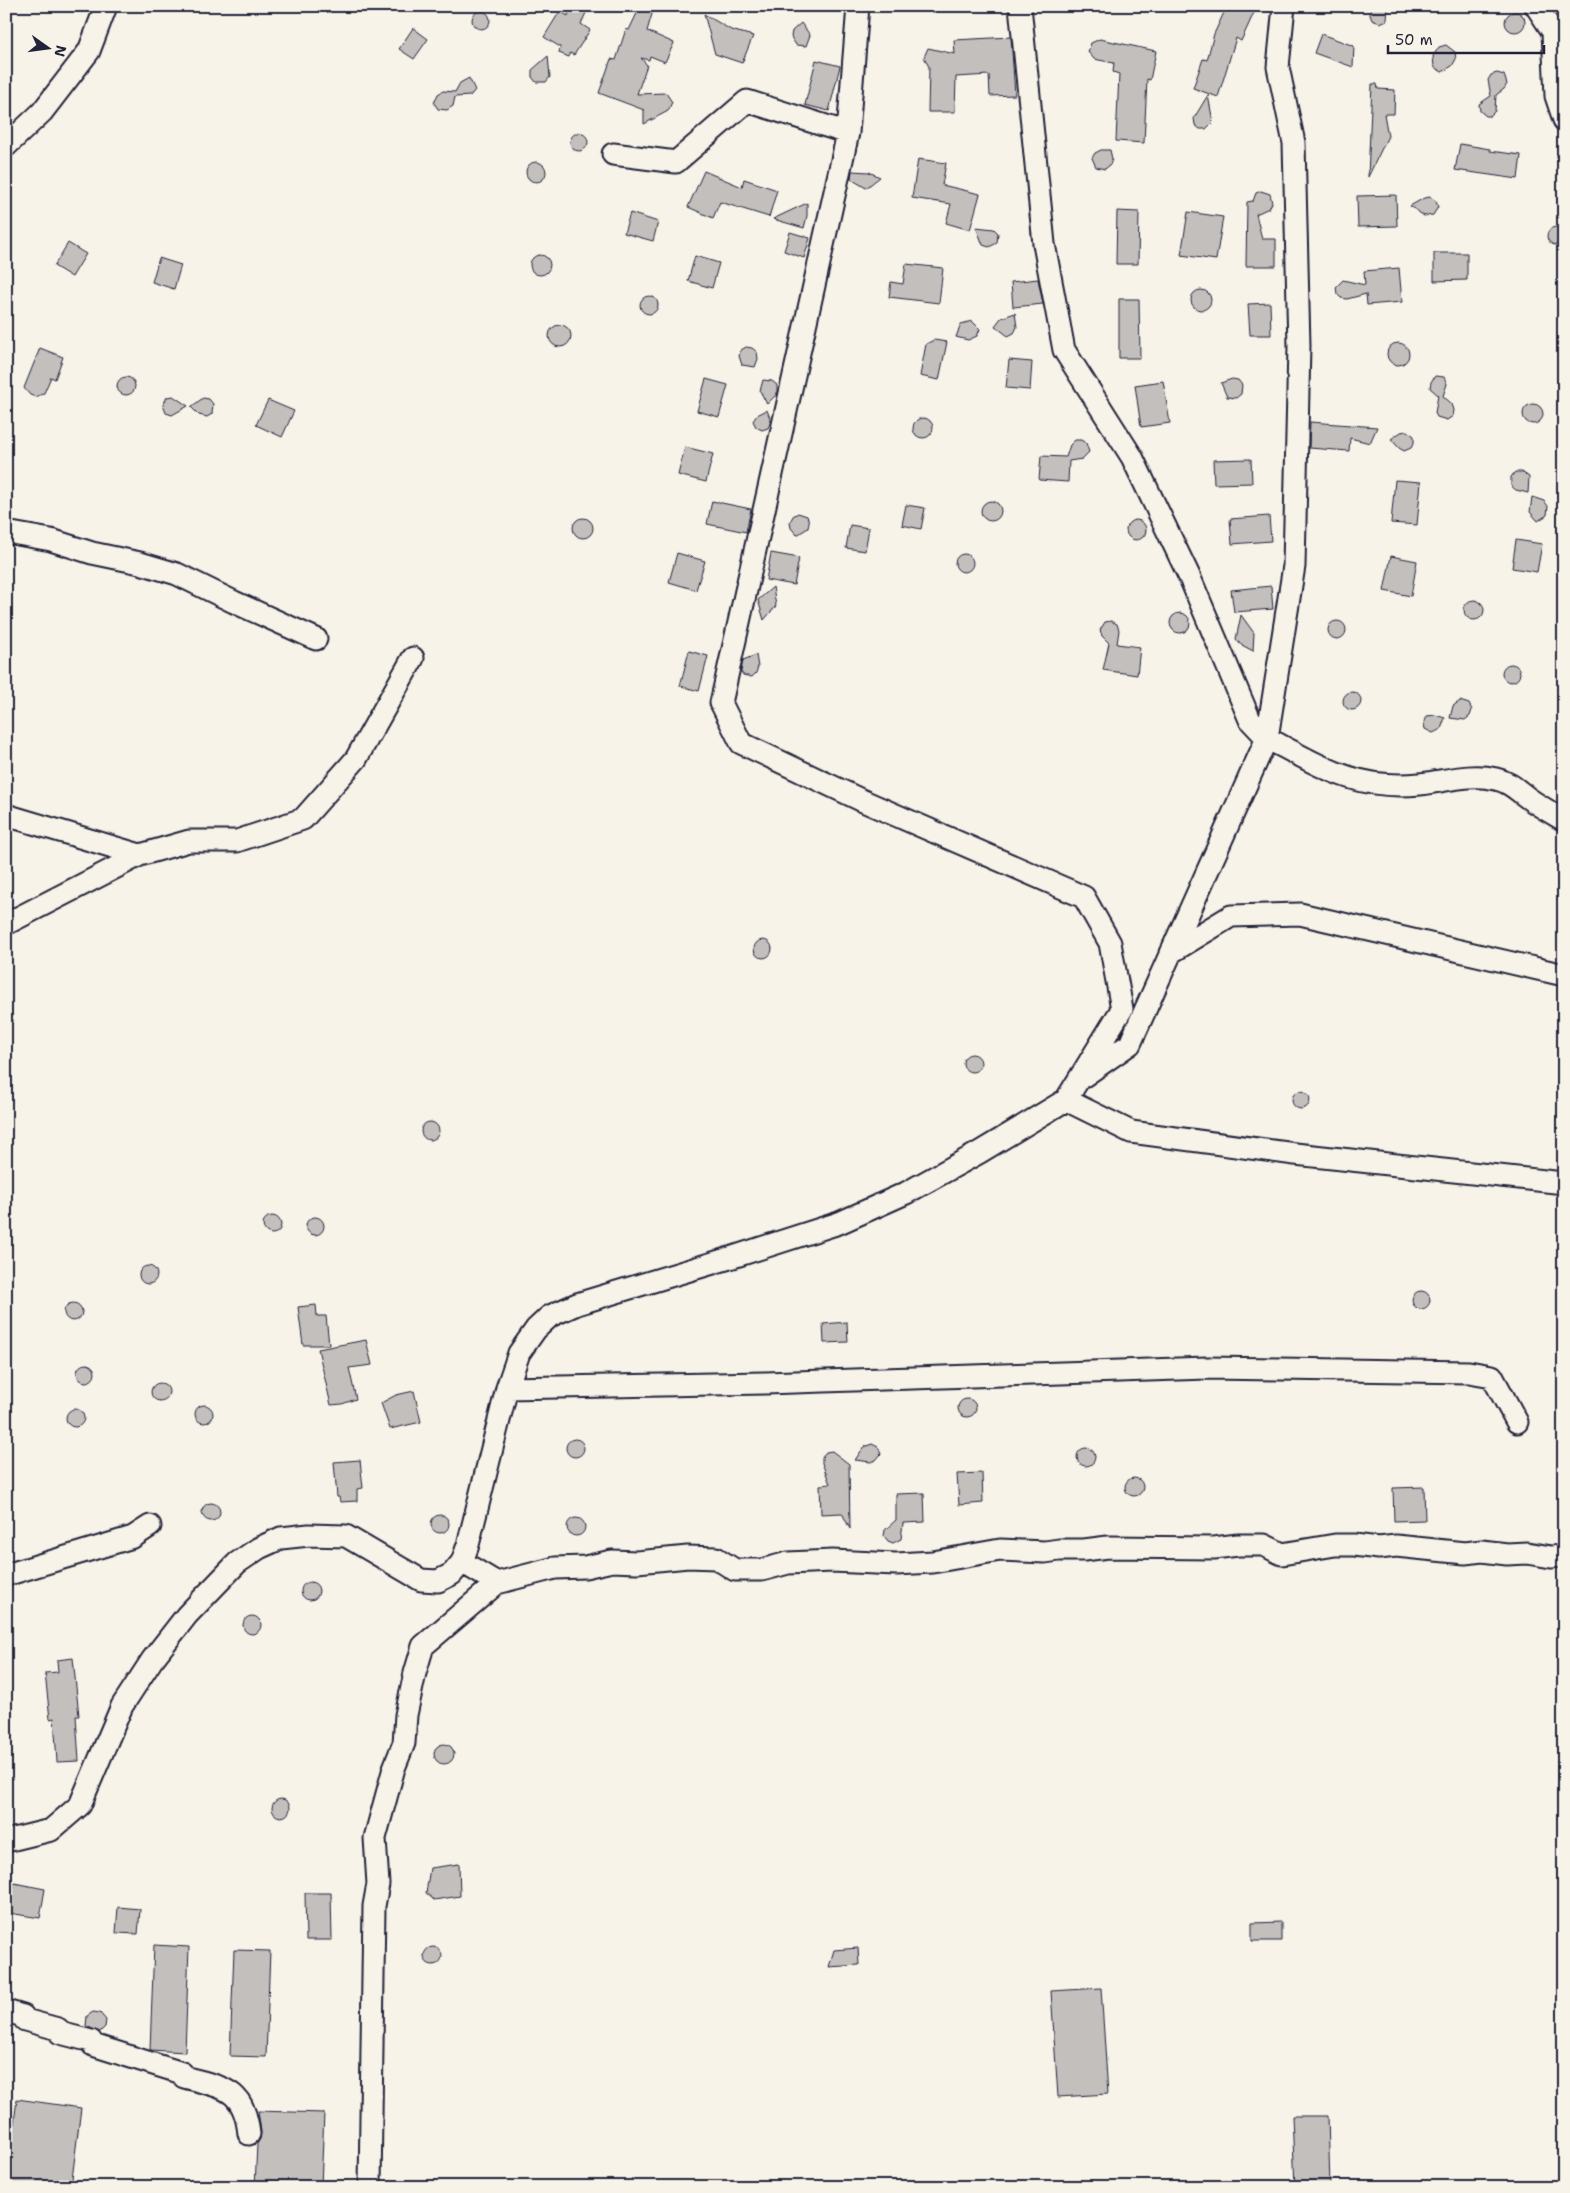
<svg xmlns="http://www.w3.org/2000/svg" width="1570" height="2193" font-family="'Shantell Sans',sans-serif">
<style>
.building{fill:#c2bfbd;stroke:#22223b}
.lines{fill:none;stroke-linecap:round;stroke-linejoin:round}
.minor-casing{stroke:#22223b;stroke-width:25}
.minor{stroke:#f7f3e8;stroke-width:21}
</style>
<rect width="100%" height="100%" fill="#f7f3e8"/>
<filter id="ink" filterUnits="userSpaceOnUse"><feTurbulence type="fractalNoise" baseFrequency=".02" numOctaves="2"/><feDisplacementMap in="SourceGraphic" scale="10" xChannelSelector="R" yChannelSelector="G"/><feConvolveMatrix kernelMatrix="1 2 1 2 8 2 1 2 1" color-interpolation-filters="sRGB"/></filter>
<g filter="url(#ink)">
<path class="building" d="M570,6H589L581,24L590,30L574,55L570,53L569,57L559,53L560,47L544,37L560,11L568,16Z
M1227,6H1257L1241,41L1236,38L1218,97L1193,88L1203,59L1207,60L1214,34Z
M1371,6H1388L1387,20L1380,23L1372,20L1370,15Z
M640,7L651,9L652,14L647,31L674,43L665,62L650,56L649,60L641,58L647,65L637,94L666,93L672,102L668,111L644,124V110L599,93L611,59L616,60L626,29L629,30Z
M472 20a9 9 0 1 1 18 0a9 9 0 1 1-18 0Z
M1505 22a10 10 0 1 1 20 0a10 10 0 1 1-20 0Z
M704,14L731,30L753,36L742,63L715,54Z
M801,23L810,35L806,46L796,45L791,37L792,31Z
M413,28L428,39L414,59L399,49Z
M1321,34L1354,46L1353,67L1314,53Z
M1011,37L1015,95L990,96L989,75L956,77L955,112H928L929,67L924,57L928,48L955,54L954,40Z
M1100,39L1156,51L1150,80L1147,79L1144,143L1116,141L1119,74L1113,72L1114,63L1094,59L1088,52L1091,43Z
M1446,45L1455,52L1456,59L1452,66L1442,72L1434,67L1433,56L1439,47Z
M548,56L550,77L546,82H536L532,77V70Z
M816,60L840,66L829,111L805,105Z
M1497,73L1504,75L1507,84L1504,89L1496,95L1495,111L1490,116H1486L1480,111L1479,104L1491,96L1488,80L1491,75Z
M469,78L475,90L470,96L455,97L453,106L447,110L438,109L434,103L438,94L443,91L455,92L460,83Z
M1372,84H1377L1378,89L1395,90L1394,114H1384L1388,136L1368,177Z
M1208,95L1213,122L1206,129H1200L1195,125L1194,118Z
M570 142a9 9 0 1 1 18 0a9 9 0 1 1-18 0Z
M1460,144L1490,149V151L1521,155L1518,179L1455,170Z
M1110,150L1112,159L1110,165L1105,169L1096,167L1092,158L1095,153L1101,150Z
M918,159L946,163L942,185L980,194L970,230L946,223L951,204L912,198Z
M526 172a10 10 0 1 1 20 0a10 10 0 1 1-20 0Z
M704,171L742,187L744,179L777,190L769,217L720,202L713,218L688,207Z
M852,171L869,172L880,177L866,188L851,179Z
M1261,191L1270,194L1272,203L1269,208L1256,214L1262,239H1276V266H1246L1247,202L1253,201L1256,193Z
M1396,195L1397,226L1358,227L1357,196Z
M1430,197L1436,201L1438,207L1433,215L1424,216L1410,206L1424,198Z
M807,203V216L804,228L773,219Z
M1117,211L1139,212L1138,264H1116Z
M1188,212L1223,217L1216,260L1181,255Z
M630,213L658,222L653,241L624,233Z
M976,227L994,229L998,233L997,243L989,247L983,245Z
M1547 236a9 9 0 1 1 18 0a9 9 0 1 1-18 0Z
M790,232L810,238L804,258L784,251Z
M68,243L86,254L72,277L54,266Z
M1434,253H1467V280L1434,281Z
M530 265a10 10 0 1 1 20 0a10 10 0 1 1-20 0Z
M695,256L719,263L712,288L688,281Z
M159,258L181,265L174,289L152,282Z
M906,264L943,268L939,303L889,297L891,282L903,284Z
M1399,268L1402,302L1367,305L1366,294L1347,299L1341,298L1337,294L1336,287L1343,280L1365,285L1364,271Z
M1038,279L1043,304L1013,307L1011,282Z
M1191 300a10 10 0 1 1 20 0a10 10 0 1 1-20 0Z
M640 305a9 9 0 1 1 18 0a9 9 0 1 1-18 0Z
M1119,299H1139L1140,358H1119Z
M1270,303L1271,335H1250L1248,304Z
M1015,313L1017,327L1014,333L1008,336L995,326L1001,318Z
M972,321L980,329L977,336L968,340L956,337L961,324Z
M549 336a11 11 0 1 1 22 0a11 11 0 1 1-22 0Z
M934,340L947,342L939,380L920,376L926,344Z
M1387 354a11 11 0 1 1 22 0a11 11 0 1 1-22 0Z
M746,347L752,348L757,352L758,359L755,367L742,365L739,356L741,350Z
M40,348L63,357L55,379L51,377L44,393L36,397L30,395L24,388Z
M1009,360L1032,362L1030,390L1006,388Z
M1435,376L1444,377L1447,384L1443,396L1452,404L1454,410L1453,416L1447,420L1437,417L1435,413L1438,395L1430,388L1431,382Z
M117 386a9 9 0 1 1 18 0a9 9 0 1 1-18 0Z
M706,379L728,385L719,417L697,411Z
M1232,379L1238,380L1242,385L1241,394L1236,398L1227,397L1221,383Z
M763,380L772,381L777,385V394L767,404L760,391Z
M1163,381L1170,423L1141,427L1135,385Z
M173,396L188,406L172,415L166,413L163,405L167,397Z
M203,398L209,399L213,404L212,414L207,417L199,415L191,407Z
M268,400L294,411L282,437L256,425Z
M1523 414a10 10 0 1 1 20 0a10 10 0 1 1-20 0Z
M767,410L771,421L768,428L762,430L756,427L753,421L757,415Z
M913 428a10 10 0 1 1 20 0a10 10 0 1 1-20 0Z
M1310,422L1377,427L1370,443L1350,438L1349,451L1309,448Z
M1407,431L1414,436V443L1411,448L1404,451L1399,448L1391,439L1401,432Z
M1075,440H1081L1086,443L1089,452L1082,459L1069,461L1068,482L1039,480L1041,456L1066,457L1070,445Z
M685,447L713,454L706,482L678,475Z
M1251,459L1252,483L1214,484L1213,460Z
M1515,472H1522L1529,477L1528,493L1516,490L1511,486V477Z
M1395,480L1421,482L1417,525L1391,523Z
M1532,497L1544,501L1548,506L1547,515L1538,521L1530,512Z
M712,501L751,509L746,532L707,524Z
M981 511a10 10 0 1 1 20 0a10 10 0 1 1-20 0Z
M906,505L925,508L921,529L902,525Z
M798,513L807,516L809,522L808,528L797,535L791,528L790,522L793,516Z
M1269,516L1271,541L1232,544L1230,519Z
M573 528a10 10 0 1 1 20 0a10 10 0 1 1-20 0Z
M1126 530a10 10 0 1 1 20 0a10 10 0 1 1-20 0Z
M850,525L869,528L865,551L846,548Z
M1516,540L1542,544L1537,572L1512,568Z
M677,553L705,561L696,590L669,582Z
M771,553L799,558L794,585L766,580Z
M955 563a9 9 0 1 1 18 0a9 9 0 1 1-18 0Z
M1391,556L1417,561L1411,596L1384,591Z
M1271,586L1273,609L1234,612L1231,590Z
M773,587L776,606L764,620L758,600Z
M1464 610a10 10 0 1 1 20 0a10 10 0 1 1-20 0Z
M1170 623a10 10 0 1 1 20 0a10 10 0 1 1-20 0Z
M1241,615L1254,633L1253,651L1240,644L1236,639Z
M1328 630a9 9 0 1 1 18 0a9 9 0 1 1-18 0Z
M1111,621L1117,624L1119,630L1117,644L1140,647L1137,675L1103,670L1109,643L1102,636L1100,630L1105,622Z
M689,651L708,656L699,691L680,686Z
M756,655L758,667L756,673L752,677L743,675L741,672L743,660Z
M1502 673a9 9 0 1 1 18 0a9 9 0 1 1-18 0Z
M1343 701a9 9 0 1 1 18 0a9 9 0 1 1-18 0Z
M1460,701L1469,704L1472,710L1470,716L1465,720L1450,718L1453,706Z
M1435,715L1445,718L1441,729L1433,733L1425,729L1424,724L1427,716Z
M754 949a9 9 0 1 1 18 0a9 9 0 1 1-18 0Z
M963 1063a9 9 0 1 1 18 0a9 9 0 1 1-18 0Z
M1292 1100a9 9 0 1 1 18 0a9 9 0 1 1-18 0Z
M421 1131a9 9 0 1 1 18 0a9 9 0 1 1-18 0Z
M263 1225a9 9 0 1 1 18 0a9 9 0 1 1-18 0Z
M306 1226a9 9 0 1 1 18 0a9 9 0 1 1-18 0Z
M139 1275a9 9 0 1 1 18 0a9 9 0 1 1-18 0Z
M1412 1300a9 9 0 1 1 18 0a9 9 0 1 1-18 0Z
M64 1312a9 9 0 1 1 18 0a9 9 0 1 1-18 0Z
M316,1305L317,1316H326L329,1345H303L298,1307Z
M847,1322L848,1342L824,1343L823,1324Z
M366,1340L372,1365L349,1368L356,1399L342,1404L331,1405L318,1349Z
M77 1373a9 9 0 1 1 18 0a9 9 0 1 1-18 0Z
M151 1392a9 9 0 1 1 18 0a9 9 0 1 1-18 0Z
M414,1391L421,1422L390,1429L381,1403L396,1395Z
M958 1408a9 9 0 1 1 18 0a9 9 0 1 1-18 0Z
M195 1414a9 9 0 1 1 18 0a9 9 0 1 1-18 0Z
M66 1418a9 9 0 1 1 18 0a9 9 0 1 1-18 0Z
M566 1448a9 9 0 1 1 18 0a9 9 0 1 1-18 0Z
M872,1444L878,1447L881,1454L876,1460L871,1462L855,1460L864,1447Z
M1077 1457a9 9 0 1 1 18 0a9 9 0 1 1-18 0Z
M832,1451L849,1464L850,1529L842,1513L821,1514L820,1485L830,1484L822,1463V1457L826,1452Z
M360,1460L363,1488L357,1489V1501L340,1502L339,1497H337L334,1462Z
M982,1473L983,1503L959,1505L957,1474Z
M1125 1487a9 9 0 1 1 18 0a9 9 0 1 1-18 0Z
M1424,1487L1425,1520L1394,1521L1393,1488Z
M924,1493L925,1522L903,1523L901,1539L893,1543L888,1541L884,1536L885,1530L896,1520V1494Z
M202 1512a9 9 0 1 1 18 0a9 9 0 1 1-18 0Z
M431 1524a9 9 0 1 1 18 0a9 9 0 1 1-18 0Z
M567 1527a9 9 0 1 1 18 0a9 9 0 1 1-18 0Z
M301 1591a9 9 0 1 1 18 0a9 9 0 1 1-18 0Z
M243 1625a9 9 0 1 1 18 0a9 9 0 1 1-18 0Z
M73,1658L79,1716H76L79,1761L57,1762L54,1718L50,1719L45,1673L58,1672L57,1660Z
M434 1754a10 10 0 1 1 20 0a10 10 0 1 1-20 0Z
M272 1808a9 9 0 1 1 18 0a9 9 0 1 1-18 0Z
M459,1864L460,1896L434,1900L426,1893L430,1868Z
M14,1883L45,1889L40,1918L9,1913Z
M305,1893H331L332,1940H306Z
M118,1907L140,1909L138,1934L116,1933Z
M1281,1922V1941H1252V1923Z
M154,1945L189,1947L185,2052L150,2050Z
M424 1956a9 9 0 1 1 18 0a9 9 0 1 1-18 0Z
M858,1948L859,1965L829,1967L834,1950Z
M234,1950L270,1951L266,2057L230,2056Z
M1101,1988L1108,2094L1058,2097L1051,1991Z
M93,2012L100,2013L106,2020L105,2027L100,2032L86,2026L87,2016Z
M17,2099L81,2108L71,2187H6Z
M258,2111L324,2113L321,2187H255L257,2144L260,2139L261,2132Z
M1292,2116H1328L1330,2187H1295Z"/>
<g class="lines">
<g class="minor-casing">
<path id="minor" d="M1020,6L1044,244L1064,350L1132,457L1190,578L1250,720L1267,738L1276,743C1327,770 1360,790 1420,784C1446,781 1470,773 1496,779C1510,782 1517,790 1528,798C1539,806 1552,813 1564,820
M1536,6L1553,32L1556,96L1564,120
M6,146L42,112L89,51L106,6
M613,154L676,162L747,101L848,133
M6,532L51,540L92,553L140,563L177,574L234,602L316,639
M6,815L140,855L189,841H237L303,819L356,759L413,658
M6,924L140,855
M1170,953L1231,916L1300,914L1564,975
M1084,1076L1130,1044L1267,738L1294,566L1299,346L1294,143L1278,67L1284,6
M1066,1100L1131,1132L1295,1154L1564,1183
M507,1388L765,1383L1207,1368L1469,1372L1492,1376L1517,1422
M462,1562L497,1583L555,1568L585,1567L612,1561L637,1562L688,1557L716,1558L735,1570H762L788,1563L832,1561L896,1564L933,1562L1000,1550L1045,1552L1059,1550H1084L1108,1547L1214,1548L1238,1545H1264L1282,1554L1335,1545H1354L1379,1548L1396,1546L1465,1553L1482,1551L1507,1554L1527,1553L1551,1557L1564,1556
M6,1575L133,1537L150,1526
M6,1841L51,1830L80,1805L122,1706L152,1660L187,1615L237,1563L259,1548L281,1538L309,1535L346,1536L421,1580L438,1581L452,1574L462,1562L468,1545L507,1388L519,1353L536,1329L550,1316L577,1304L733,1257L839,1223L906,1193L980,1152L1066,1100L1122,1009L1110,943L1084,897L861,800L741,743L721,703L848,133L858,6
M6,2011L23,2016L25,2020L58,2029L60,2033L91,2041L93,2045L182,2073L184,2077C223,2088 244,2087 249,2134
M370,2187L374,1906L378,1884L375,1838L394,1768L404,1743L406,1715L415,1673L423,1646L497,1583"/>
</g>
<use href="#minor" class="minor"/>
</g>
</g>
<rect width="1570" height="2193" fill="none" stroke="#f7f3e8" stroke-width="25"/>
<rect x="12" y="12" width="1545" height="2168" fill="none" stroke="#22223b" stroke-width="2" filter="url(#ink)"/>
<g transform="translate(48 48) rotate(104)" stroke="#f7f3e8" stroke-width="4" paint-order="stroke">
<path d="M0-4L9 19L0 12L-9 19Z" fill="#22223b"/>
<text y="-8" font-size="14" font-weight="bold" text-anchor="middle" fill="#22223b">N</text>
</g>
<path d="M1388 45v8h156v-8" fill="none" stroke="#22223b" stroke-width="2.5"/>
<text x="1395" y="45" font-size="15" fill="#22223b" stroke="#f7f3e8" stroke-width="4" paint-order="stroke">50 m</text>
</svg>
